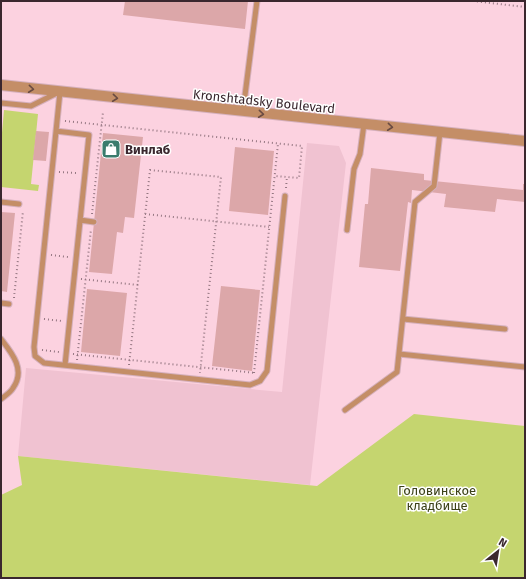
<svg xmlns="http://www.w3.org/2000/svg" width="526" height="579" font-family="'Fira Sans',sans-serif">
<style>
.built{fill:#f0c2d1}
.green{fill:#c5d56f}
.building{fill:#dca7a9}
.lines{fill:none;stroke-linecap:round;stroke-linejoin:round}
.service-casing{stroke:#d5b0bc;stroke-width:7}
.tertiary-casing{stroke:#d5b0bc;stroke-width:12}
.path{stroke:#957782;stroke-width:2;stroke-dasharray:1 3;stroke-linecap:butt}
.service{stroke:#c48e67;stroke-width:5}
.tertiary{stroke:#c48e67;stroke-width:10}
.oneway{stroke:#6a4b42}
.labels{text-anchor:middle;stroke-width:3;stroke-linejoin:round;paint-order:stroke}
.street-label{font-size:13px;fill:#3a272e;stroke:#fff}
.poi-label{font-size:13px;font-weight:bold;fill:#3a272e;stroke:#fff;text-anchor:start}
.park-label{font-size:13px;fill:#3c4218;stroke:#fff}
</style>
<rect width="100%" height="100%" fill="#fcd2e0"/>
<path class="built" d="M307,143L339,146L346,163L310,485L18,456L26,368L282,392Z"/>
<path class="green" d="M4,110L38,114L31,184L39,185L38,191L1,187V144Z
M414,414L525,426V578H1V495L22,485L18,456L317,486Z"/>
<path class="building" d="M125,1H248L245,29L123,15Z
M36,131L49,132L46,161L33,160Z
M103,133L143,137L134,218L125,217L123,233L117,232L112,274L89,272Z
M235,147L274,151L268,215L229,211Z
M371,168L424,174V180L523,190V184H525V202L497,199L495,212L444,207L446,194L412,190L411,203L408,202L400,271L359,267L365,204H368Z
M1,212L15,213L7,292L1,291Z
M221,286L260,290L252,371L212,366Z
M87,289L127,293L120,356L81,352Z"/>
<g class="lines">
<g class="service-casing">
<path id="service" d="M60,92L34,347L35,356L44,363L250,385L260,381L267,371L285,196
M1,103L31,106L57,93
M243,111L257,1
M56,131L89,135L65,365
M1,202L19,204
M80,220L94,222
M347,230L354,169L360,154L364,124
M1,303L9,304
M403,319L505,329
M1,339C12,353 26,370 13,388C11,392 5,396 1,399
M399,354L525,367
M345,410L397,372L415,202L434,186L440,132"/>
</g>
<g class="tertiary-casing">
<path id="tertiary" d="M1,85L525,141"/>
</g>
<path class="path" d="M473,1L525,7
M65,121L302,146L299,178L275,176
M59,172L77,173
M286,188L287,177
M92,214L103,112
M145,214L269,227
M51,255L68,257
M81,279L138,285
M14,298L23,211
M44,319L62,321
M42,350L59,352
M73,354L256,373
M77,360L91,229
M129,365L150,170L221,177L200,373
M254,373L278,144"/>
<use href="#service" class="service"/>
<use href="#tertiary" class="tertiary"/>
</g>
<defs><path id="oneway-chevron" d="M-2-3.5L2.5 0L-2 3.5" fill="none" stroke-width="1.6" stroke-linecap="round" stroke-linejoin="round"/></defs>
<g class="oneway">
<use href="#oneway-chevron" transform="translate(31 89) rotate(6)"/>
<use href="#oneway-chevron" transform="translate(115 98) rotate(6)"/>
<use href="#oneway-chevron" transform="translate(261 114) rotate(6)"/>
<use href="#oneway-chevron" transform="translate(390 127) rotate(6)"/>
</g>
<defs>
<g id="shop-square" transform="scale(1)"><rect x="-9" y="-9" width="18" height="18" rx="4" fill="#3a7c6d" stroke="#fff"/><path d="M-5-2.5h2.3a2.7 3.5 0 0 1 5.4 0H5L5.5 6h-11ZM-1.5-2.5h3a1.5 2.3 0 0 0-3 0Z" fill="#fff"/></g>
</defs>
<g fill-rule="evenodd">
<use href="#shop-square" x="111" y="149"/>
</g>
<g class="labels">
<g class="street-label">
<text transform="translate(264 101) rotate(6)" y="5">Kronshtadsky Boulevard</text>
</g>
<g class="poi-label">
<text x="125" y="154">Винлаб</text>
</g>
<g class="park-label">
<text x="437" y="495">Головинское<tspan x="437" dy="15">кладбище</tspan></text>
</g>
</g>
<rect width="526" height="579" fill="none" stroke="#3a272e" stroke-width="4"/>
<g transform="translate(498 551) rotate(30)" stroke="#ffffff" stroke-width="3" paint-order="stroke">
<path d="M0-3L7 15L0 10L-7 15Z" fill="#3a272e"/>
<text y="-6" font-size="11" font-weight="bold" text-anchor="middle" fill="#3a272e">N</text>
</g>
</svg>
